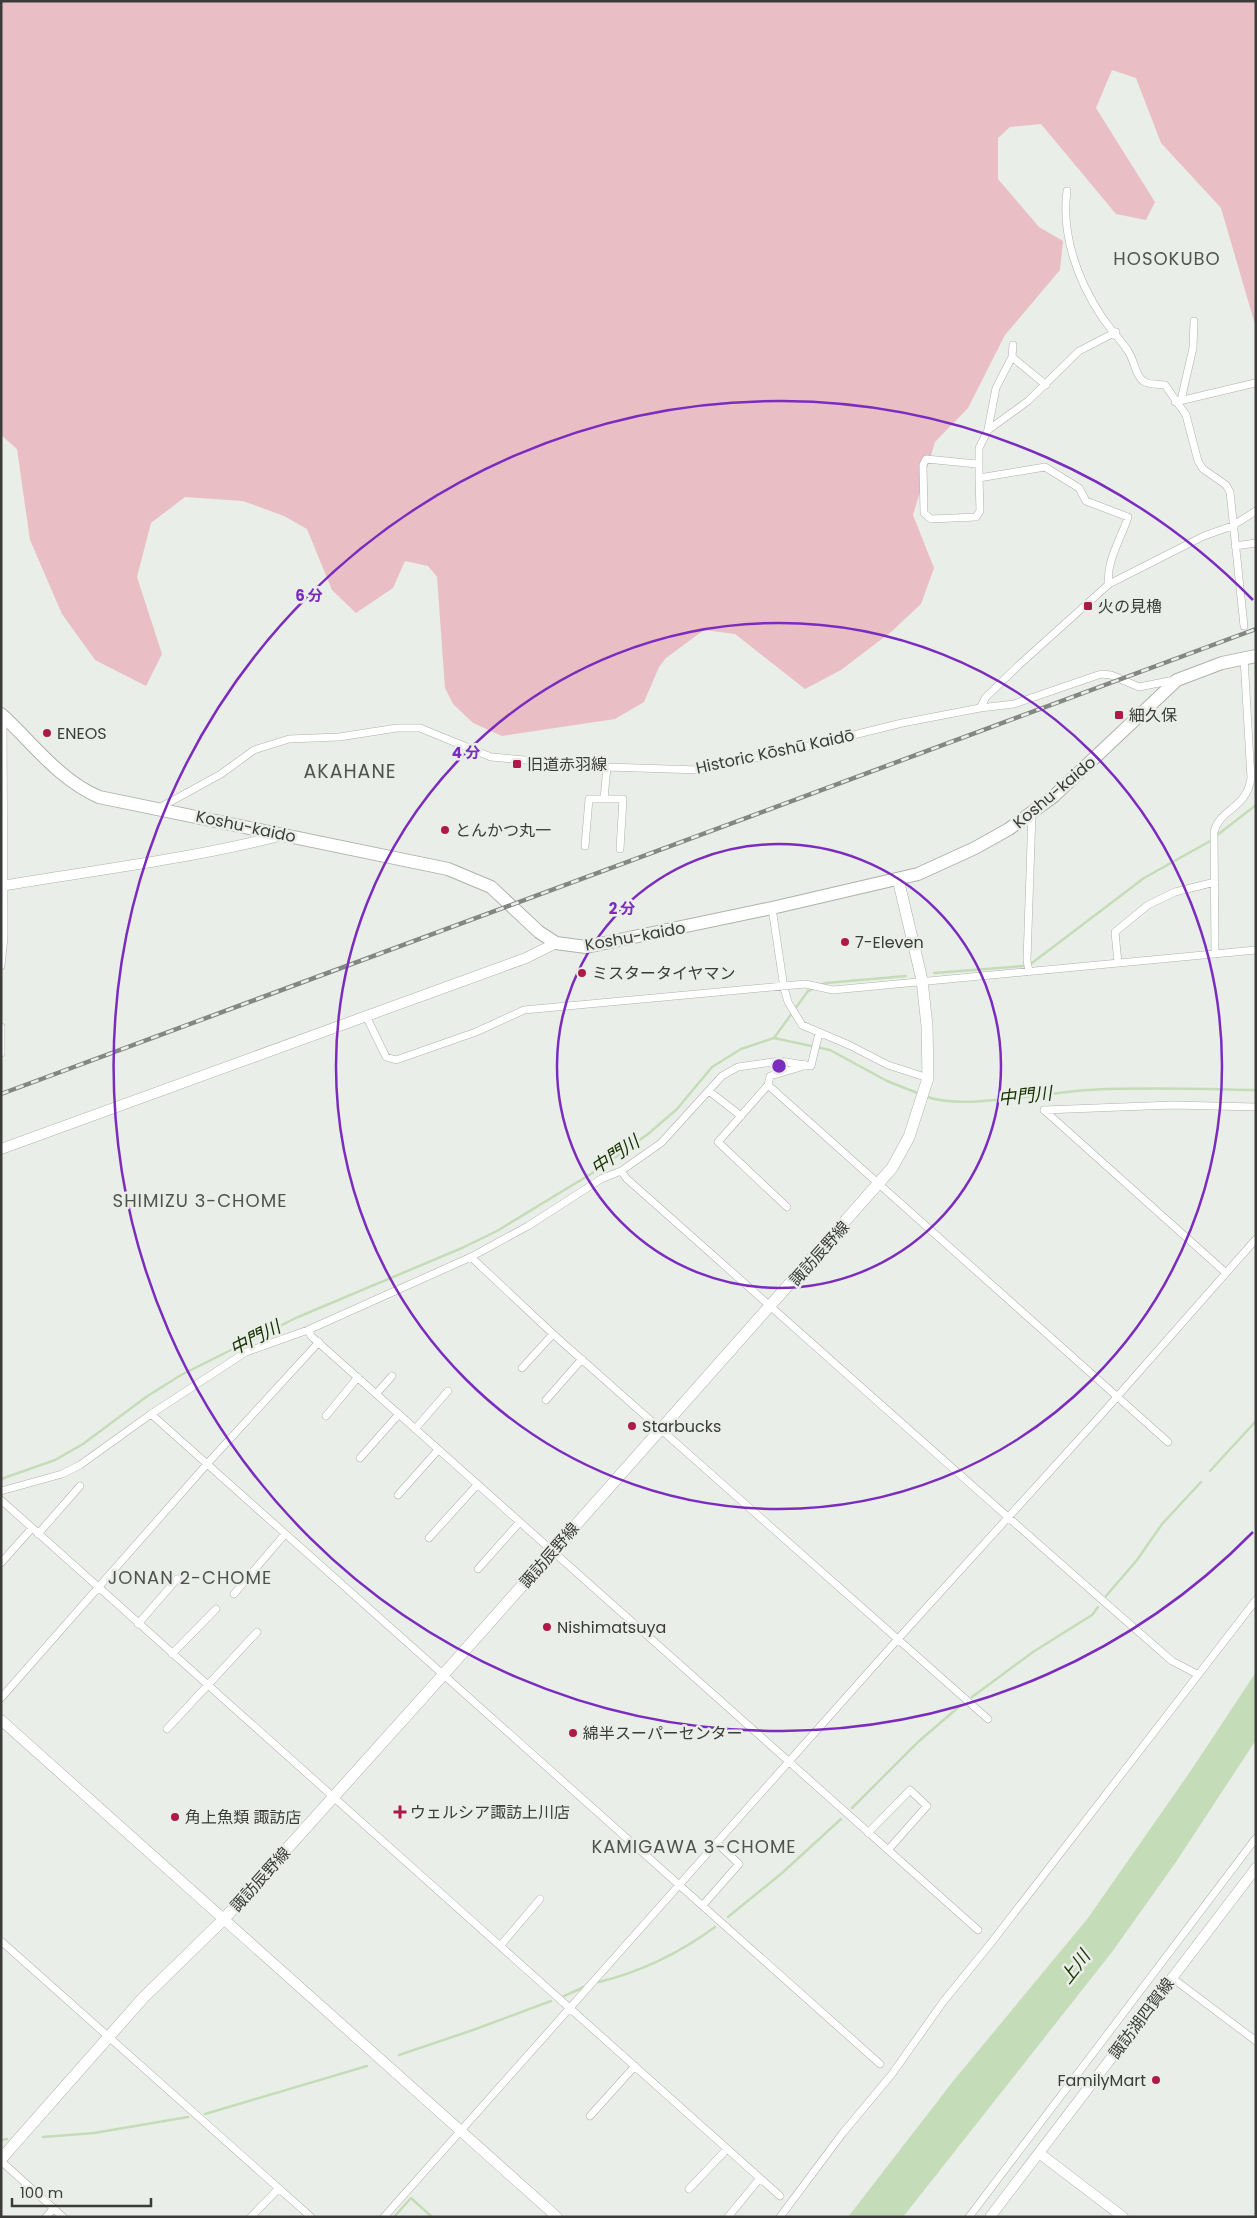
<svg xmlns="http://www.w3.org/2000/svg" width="1257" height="2218" font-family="Poppins,'Noto Sans JP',sans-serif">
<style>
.green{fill:#e9bfc5}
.water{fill:#c5dcb8}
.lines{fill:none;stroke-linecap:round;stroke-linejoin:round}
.stream{stroke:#c5dcb8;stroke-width:2.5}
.street-casing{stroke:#aeb1ac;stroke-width:8}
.secondary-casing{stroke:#aeb1ac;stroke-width:11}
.primary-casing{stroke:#aeb1ac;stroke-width:12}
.highway-casing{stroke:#aeb1ac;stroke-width:14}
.street{stroke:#fff;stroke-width:7}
.secondary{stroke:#fff;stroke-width:10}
.primary{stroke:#fff;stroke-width:11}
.highway{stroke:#fff;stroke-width:12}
.rail-casing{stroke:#838682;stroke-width:4.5}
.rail{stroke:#eaeee8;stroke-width:2.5;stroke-dasharray:8;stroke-linecap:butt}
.ring{fill:none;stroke:#7b2cbf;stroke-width:2.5}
.poi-dot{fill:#ad1a49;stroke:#eaeee8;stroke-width:2}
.labels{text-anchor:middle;stroke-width:5;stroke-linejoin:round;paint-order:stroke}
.poi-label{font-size:16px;fill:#3b3c3a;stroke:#eaeee8;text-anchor:start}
.street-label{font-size:16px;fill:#3b3c3a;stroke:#eaeee8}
.neighbourhood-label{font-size:18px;letter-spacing:1px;fill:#51534f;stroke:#eaeee8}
.water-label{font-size:18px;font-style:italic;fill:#173200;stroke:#eaeee8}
.quarter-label{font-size:19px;letter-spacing:1px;fill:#51534f;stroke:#eaeee8}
.centre{fill:#7b2cbf;stroke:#eaeee8;stroke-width:2.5}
.ring-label{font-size:15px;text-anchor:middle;font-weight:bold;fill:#7b2cbf;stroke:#eaeee8;stroke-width:5;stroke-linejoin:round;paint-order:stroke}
</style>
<rect width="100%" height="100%" fill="#eaeee8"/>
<path class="green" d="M1,1H1256V328L1221,208L1161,143L1136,78L1112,70L1096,108L1155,202L1146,220L1116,214L1041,124L1010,127L998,138V179L1039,227L1063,241L1060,270L1005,335L968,408L935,442L913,515L934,568L921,604L891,632L841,670L805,689L735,634L704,630L666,658L659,667L644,702L615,719L502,736L473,723L453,704L445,688L437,577L428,566L405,561L393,588L356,613L332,590L307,529L284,516L243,501L185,497L151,523L137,577L162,654L146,686L95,660L62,614L30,540L17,449L1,435Z"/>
<path class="water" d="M1256,1672V1740L1176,1862L1112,1952L903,2217H848L954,2080L1088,1918L1192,1769Z"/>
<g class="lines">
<path class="stream" d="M1216,836L1256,805
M934,973L1023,966L1032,963L1144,878L1212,840
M820,985L826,983L906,976
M774,1038L808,991L815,988
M925,1096C960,1111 1047,1092 1088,1090C1144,1087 1200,1089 1256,1090
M1210,1471L1256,1421
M1,1479L55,1460L83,1444L146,1397L181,1375L229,1351L298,1317L462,1248L497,1231L599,1169L648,1134L677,1109L712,1067L741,1049L774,1038L830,1050L887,1081L920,1094
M1106,1596L1137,1560L1162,1524L1201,1482
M972,1697L1033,1652L1092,1615L1098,1607
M852,1808L918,1742L961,1705
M728,1917L782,1873L841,1819
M599,1982C640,1972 681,1952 715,1927
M564,1996L584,1987
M399,2055L473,2030L551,2001
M205,2114L367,2066
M43,2137L94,2133L188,2117
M1,2140L7,2139
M394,2217L411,2198L432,2217"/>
<g class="street-casing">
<path id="street" d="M1067,191C1061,235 1078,281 1102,317C1110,329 1120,339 1128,351C1134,359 1135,375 1143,381C1148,385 1159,384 1165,385L1186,415L1198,461L1203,469L1226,485L1230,492L1244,626
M1012,357L1046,385
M1181,400L1193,348L1194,321
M1175,402L1255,383
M988,429L996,388L1012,357L1013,345
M977,464L926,459L923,465L924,513L931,519L976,517L980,511L979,478
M1235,546L1256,543
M1109,584C1105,563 1122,537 1128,517L1086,501L1079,488L1045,467L979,478V448L988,430L1028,401L1079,351L1116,332
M980,708L986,697L1019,665L1109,584L1204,536L1232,526L1256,511
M604,799L607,767
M159,808L221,774L254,750L289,739L339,737L397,728H420L491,757L607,767L699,770L793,750L902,723L980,708L1014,704L1101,674L1111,675L1139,687L1174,680
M585,846L589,799H623L620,849
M772,908L784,988L788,1002L802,1025L849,1045L888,1065L928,1078
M1215,953L1214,832C1220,808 1247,809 1251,778L1244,658
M1118,963L1115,932L1148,905L1175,892L1215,882
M1,966L4,937L3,716
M1029,972L1027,960L1032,813
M366,1016L386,1057L396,1060L476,1032L524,1010L805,984L833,990L1256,950
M1,1027V1053
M768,1085L1168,1442
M709,1091L741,1116
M1044,1110L1225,1272
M1044,1110L1173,1105L1256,1107
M621,1171L627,1179C809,1340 989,1502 1172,1661L1197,1674
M787,1207L718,1142L768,1085L770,1076L801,1067L804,1064
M471,1257L553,1334L988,1719
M308,1330L311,1336L978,1930
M522,1368L553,1334
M376,1394L392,1376
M546,1400L582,1359
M151,1414L880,2064
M326,1416L358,1377
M415,1429L448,1391
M360,1458L399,1414
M1,1491L62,1474L80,1465L151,1414L246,1352L308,1330L471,1257L528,1226L601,1179L621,1171L661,1143L722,1076L738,1067L780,1061L811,1066L819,1033
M398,1495L438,1450
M1,1500L780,2196
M38,1534L80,1486
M429,1538L477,1485
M1,1563L32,1528
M478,1569L519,1523
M234,1594L285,1534
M138,1624L177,1579
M172,1654L216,1609
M1,1698L207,1464L319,1342
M167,1729L257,1632
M868,1833L910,1790L927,1806L888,1850
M703,1905L739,1864L717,1843
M1,1941L311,2217
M500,1946L540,1899
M1171,1977L1256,2041
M590,2116L635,2066
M1,2161L63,2217
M689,2189L727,2149
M46,2217L54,2208
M251,2217L278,2189
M384,2217L897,1640L1101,1415L1256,1239
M728,2217L760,2178
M780,2217L842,2134L892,2074L943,2002L991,1943L1256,1600
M969,2217L1256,1838"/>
</g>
<g class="secondary-casing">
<path id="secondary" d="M1,886C95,870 191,859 283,835
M1,1149L526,958L556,943
M1,1720L557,2217
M1039,2153L1123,2217
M990,2217L1256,1868"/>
</g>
<g class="primary-casing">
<path id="primary" d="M1,2159L143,1998L223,1920L443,1675L892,1168L909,1137L928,1078L927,1026L922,980L898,879"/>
</g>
<g class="highway-casing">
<path id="highway" d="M1,714C33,743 58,779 99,797L448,869L491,887L539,932L556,943L586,947L772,908L918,874L975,848L1009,829L1054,796L1177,680L1222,663L1256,656"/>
</g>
<use href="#street" class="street"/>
<use href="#secondary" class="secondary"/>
<use href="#primary" class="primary"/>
<use href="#highway" class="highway"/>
<g class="rail-casing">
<path id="rail" d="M1,1094L1256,629"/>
</g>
<use href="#rail" class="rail"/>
</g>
<g class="ring">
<circle cx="779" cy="1066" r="222"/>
<circle cx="779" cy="1066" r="443"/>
<path d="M1253 1532A665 665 0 1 1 1253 600"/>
</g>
<g class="poi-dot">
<rect x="1083" y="601" width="10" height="10" rx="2.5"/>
<rect x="1114" y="710" width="10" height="10" rx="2.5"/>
<circle cx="47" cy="733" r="5"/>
<rect x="512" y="759" width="10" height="10" rx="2.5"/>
<circle cx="445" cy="830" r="5"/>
<circle cx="845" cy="942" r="5"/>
<circle cx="582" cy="973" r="5"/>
<circle cx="632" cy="1426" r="5"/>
<circle cx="547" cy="1627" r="5"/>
<circle cx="573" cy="1733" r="5"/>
<path d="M397.5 1804.5h5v5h5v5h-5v5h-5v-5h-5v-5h5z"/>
<circle cx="175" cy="1817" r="5"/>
<circle cx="1156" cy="2080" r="5"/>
</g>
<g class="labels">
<g class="poi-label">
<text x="1098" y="612">火の見櫓</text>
<text x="1129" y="721">細久保</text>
<text x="57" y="739">ENEOS</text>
<text x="527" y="770">旧道赤羽線</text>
<text x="455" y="836">とんかつ丸一</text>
<text x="855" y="948">7-Eleven</text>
<text x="592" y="979">ミスタータイヤマン</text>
<text x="642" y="1432">Starbucks</text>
<text x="557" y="1633">Nishimatsuya</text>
<text x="583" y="1739">綿半スーパーセンター</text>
<text x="410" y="1818">ウェルシア諏訪上川店</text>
<text x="185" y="1823">角上魚類 諏訪店</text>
<text x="1146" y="2086" text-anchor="end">FamilyMart</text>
</g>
<g class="street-label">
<text transform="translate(775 751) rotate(-12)" y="6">Historic Kōshū Kaidō</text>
<text transform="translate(1054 792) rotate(-40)" y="6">Koshu-kaido</text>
<text transform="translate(246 826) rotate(12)" y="6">Koshu-kaido</text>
<text transform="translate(635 936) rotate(-10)" y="6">Koshu-kaido</text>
<text transform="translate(819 1253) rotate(-48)" y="6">諏訪辰野線</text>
<text transform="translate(549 1555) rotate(-49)" y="6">諏訪辰野線</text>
<text transform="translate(260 1879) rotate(-48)" y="6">諏訪辰野線</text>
<text transform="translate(1141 2018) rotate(-53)" y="6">諏訪湖四賀線</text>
</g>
<g class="neighbourhood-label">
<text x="1167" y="265">HOSOKUBO</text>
<text x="200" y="1207">SHIMIZU 3-CHOME</text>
<text x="190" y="1584">JONAN 2-CHOME</text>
<text x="694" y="1853">KAMIGAWA 3-CHOME</text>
</g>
<g class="water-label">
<text transform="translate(1025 1096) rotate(-6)" y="6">中門川</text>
<text transform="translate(615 1155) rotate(-34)" y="6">中門川</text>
<text transform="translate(255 1338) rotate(-27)" y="6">中門川</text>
<text transform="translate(1075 1967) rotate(-52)" y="6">上川</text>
</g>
<g class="quarter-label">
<text x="350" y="778">AKAHANE</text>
</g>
</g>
<circle cx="779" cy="1066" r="8" class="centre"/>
<g class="ring-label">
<text x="309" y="601">6 分</text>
<text x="466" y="758">4 分</text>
<text x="622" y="914">2 分</text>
</g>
<rect width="1257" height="2218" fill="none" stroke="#3b3c3a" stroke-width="5"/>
<path d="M12 2198v8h139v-8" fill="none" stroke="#3b3c3a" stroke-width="2.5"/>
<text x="20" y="2198" font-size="15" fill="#3b3c3a" stroke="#eaeee8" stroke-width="4" paint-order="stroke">100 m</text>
</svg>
